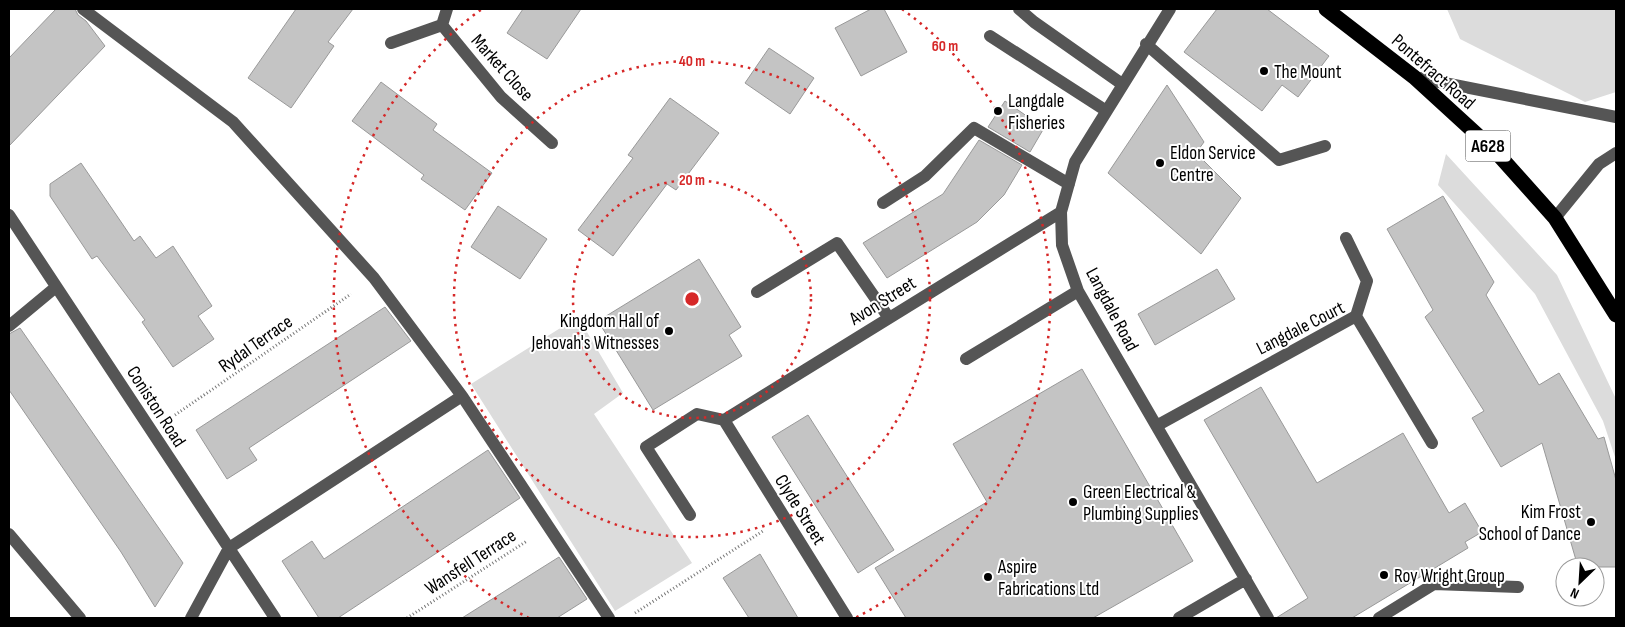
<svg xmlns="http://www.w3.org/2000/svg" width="1625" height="627" font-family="'Sofia Sans Condensed',sans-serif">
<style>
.green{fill:#dcdcdc}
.building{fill:#c4c4c4;stroke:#999}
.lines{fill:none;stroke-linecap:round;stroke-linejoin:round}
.path{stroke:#777;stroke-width:3;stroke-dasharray:1 2.5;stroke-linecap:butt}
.minor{stroke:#555;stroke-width:12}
.highway{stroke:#000;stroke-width:15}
.ring{fill:none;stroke:#d62828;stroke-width:2.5;stroke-dasharray:2.5 5}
.poi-dot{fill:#000;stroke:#fff;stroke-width:2}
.labels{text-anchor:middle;stroke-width:4;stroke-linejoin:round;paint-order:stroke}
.shield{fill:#fff;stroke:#4c4c4c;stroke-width:1}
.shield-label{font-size:18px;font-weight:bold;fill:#000}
.street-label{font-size:19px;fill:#000;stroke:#fff}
.poi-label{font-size:19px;fill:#000;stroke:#fff;text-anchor:start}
.centre{fill:#d62828;stroke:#fff;stroke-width:2.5}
.ring-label{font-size:15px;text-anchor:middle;font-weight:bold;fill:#d62828;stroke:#fff;stroke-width:4;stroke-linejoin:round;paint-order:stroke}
</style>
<rect width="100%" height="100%" fill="#fff"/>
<path class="green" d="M1447,9H1616V92L1585,102L1460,39Z
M1446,154L1557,275L1616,399V460L1603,421L1535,294L1438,185Z
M578,317L623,393L594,414L692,563L615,611L471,384Z"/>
<path class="building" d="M56,9H75L78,15L86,21L105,46L9,146V58Z
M296,9H353L328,42L334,46L291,108L248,78Z
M523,9H581L547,59L507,33Z
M871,9H884L907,52L861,76L835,28Z
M1217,9H1267L1329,56L1298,97L1282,85L1262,111L1184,52Z
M769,48L814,78L790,114L745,83Z
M381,82L437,124L433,130L492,173L465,210L421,179L424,175L352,121Z
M1167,85L1204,142L1196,153L1241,198L1201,254L1108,173Z
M670,98L719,133L676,190L667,184L613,256L578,230L633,158L628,155Z
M1005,101L1044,128L1030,152L988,127Z
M979,140L1022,165L1004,195L977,222L887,278L863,243L943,194Z
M81,163L134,241L140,236L156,258L173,246L212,306L198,316L214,339L173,367L142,322L145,320L97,256L92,259L50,196V184Z
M1443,196L1494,282L1486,295L1539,385L1559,373L1598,439L1604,437L1616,480V567H1578L1542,443L1501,467L1472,418L1484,411L1425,317L1433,310L1387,229Z
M498,206L547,239L520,279L471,247Z
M699,259L741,327L729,335L742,356L653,410L598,321Z
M1217,269L1235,299L1155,345L1138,314Z
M385,307L411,341L249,448L257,460L227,479L196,430Z
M20,328L183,563L155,607L121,552L9,390V334Z
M1082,369L1193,561L1093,618H906L875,568L987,502L953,444Z
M1261,387L1317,483L1403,433L1449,513L1465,503L1482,532L1465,542L1468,548L1352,618H1276L1308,598L1204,420Z
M808,415L894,550L858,573L772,437Z
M488,450L520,498L338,618H319L282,561L312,541L324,559Z
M760,554L798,618H749L723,578Z
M559,557L587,599L557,618H462Z"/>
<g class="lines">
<path class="path" d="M175,415L351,294
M635,613L763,531
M407,618L527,541"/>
<path class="minor" d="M83,9L233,122L374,278L462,396L609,618
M447,9L442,25L501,97L552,143
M1019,9L1034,22L1122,84
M1170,9L1075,162L1061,212L1062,245L1078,291L1268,618
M990,36L1105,110
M391,43L442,25
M1146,44L1279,160L1325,146
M1414,77L1616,117
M883,203L925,176L974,128L1069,184
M9,215L275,618
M1555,218L1599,164L1616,153
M1346,238L1367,281L1356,316
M757,292L837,243L889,318
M9,326L56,287
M966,359L1078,291
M724,420L1061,212
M724,420L847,618
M1158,425L1356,316L1432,443
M690,515L646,447L697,414L724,420
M9,534L80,618
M191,618L229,548L462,396
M1179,618L1246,579
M1379,618L1434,584L1518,587"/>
<path class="highway" d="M1326,9L1414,77L1496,152L1555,218L1616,315"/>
</g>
<g class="ring">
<circle cx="692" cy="299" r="119"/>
<circle cx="692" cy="299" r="238"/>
<path d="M529 618A358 358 0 0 1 482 9M902 9A358 358 0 0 1 855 618"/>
</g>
<g class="poi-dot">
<circle cx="1264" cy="71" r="5"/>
<circle cx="998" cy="111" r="5"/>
<circle cx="1160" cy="163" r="5"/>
<circle cx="669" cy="331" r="5"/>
<circle cx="1073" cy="502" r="5"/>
<circle cx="1591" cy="522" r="5"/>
<circle cx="1384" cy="575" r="5"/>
<circle cx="988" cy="577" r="5"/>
</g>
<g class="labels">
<rect class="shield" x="1465.5" y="130.5" width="45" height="31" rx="4"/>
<g class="shield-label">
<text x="1488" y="152">A628</text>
</g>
<g class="street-label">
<text transform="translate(503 67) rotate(48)" y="7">Market Close</text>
<text transform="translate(1434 71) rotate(41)" y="7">Pontefract Road</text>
<text transform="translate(882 300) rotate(-32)" y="7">Avon Street</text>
<text transform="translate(1113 309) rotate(62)" y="7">Langdale Road</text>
<text transform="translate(1300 327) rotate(-27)" y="7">Langdale Court</text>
<text transform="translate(255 343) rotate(-35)" y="7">Rydal Terrace</text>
<text transform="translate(157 406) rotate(57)" y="7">Coniston Road</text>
<text transform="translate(801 509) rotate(58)" y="7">Clyde Street</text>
<text transform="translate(470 561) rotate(-33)" y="7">Wansfell Terrace</text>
</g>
<g class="poi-label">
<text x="1274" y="78">The Mount</text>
<text x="1008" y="107">Langdale<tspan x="1008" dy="22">Fisheries</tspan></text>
<text x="1170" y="159">Eldon Service<tspan x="1170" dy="22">Centre</tspan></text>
<text x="659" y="327" text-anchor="end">Kingdom Hall of<tspan x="659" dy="22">Jehovah's Witnesses</tspan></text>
<text x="1083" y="498">Green Electrical &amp;<tspan x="1083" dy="22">Plumbing Supplies</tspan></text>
<text x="1581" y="518" text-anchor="end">Kim Frost<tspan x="1581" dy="22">School of Dance</tspan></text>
<text x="998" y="573">Aspire<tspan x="998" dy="22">Fabrications Ltd</tspan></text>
<text x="1394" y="582">Roy Wright Group</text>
</g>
</g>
<circle cx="692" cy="299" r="8" class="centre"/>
<g class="ring-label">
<text x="945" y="51">60 m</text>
<text x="692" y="66">40 m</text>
<text x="692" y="185">20 m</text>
</g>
<rect width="1625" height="627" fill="none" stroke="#000000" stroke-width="20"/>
<g transform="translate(1580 582) rotate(205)"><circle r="24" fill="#ffffff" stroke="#999999"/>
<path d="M0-4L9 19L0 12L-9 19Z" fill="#000000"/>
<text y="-8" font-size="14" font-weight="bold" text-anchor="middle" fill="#000000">N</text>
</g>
</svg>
